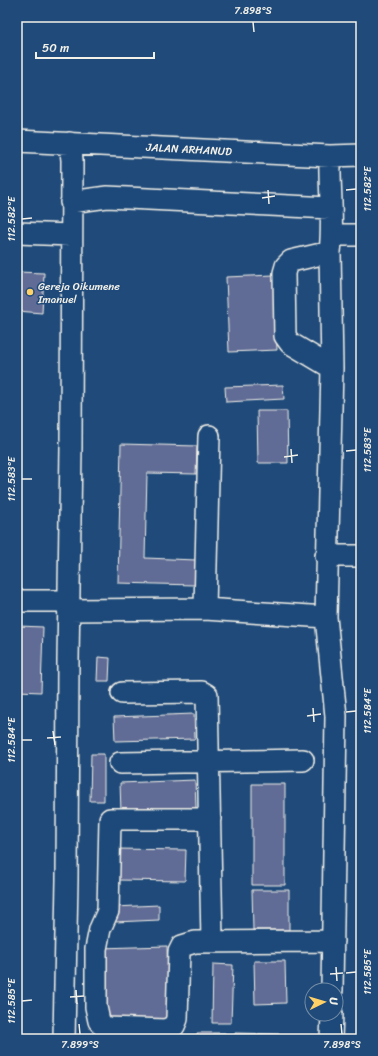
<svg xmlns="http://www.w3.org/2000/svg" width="378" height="1056" font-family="Sriracha,sans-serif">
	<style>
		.building { fill: #616c96; stroke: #f4f1e8 }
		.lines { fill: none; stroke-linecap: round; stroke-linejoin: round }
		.minor-casing { stroke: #f4f1e8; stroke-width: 24 }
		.minor { stroke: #1f4a7a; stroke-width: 21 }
		.ticks { fill: none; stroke: #f4f1e8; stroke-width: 1.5 }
		.poi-dot { fill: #ffd166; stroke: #1f4a7a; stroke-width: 1.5 }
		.labels { text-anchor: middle; stroke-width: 3; stroke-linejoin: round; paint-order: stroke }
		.street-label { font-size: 11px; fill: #f4f1e8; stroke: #1f4a7a }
		.poi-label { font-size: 11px; fill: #f4f1e8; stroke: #1f4a7a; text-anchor: start }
		.neatline { fill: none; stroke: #f4f1e8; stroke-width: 1.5 }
		.ticks-label { font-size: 10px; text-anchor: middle; fill: #f4f1e8 }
	</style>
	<rect width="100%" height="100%" fill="#1f4a7a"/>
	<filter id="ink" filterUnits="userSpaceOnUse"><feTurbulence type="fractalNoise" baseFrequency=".025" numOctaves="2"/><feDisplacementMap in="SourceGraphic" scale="8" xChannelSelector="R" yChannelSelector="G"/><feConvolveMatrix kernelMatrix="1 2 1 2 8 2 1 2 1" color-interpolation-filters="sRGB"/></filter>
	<g filter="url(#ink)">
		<path class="building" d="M17,272L44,273L42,313L17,311Z
			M274,275L277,350L229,352L226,277Z
			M283,385L284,399L226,402L225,387Z
			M257,411H287L288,463H258Z
			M121,444L197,446L196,474L147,473L145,558L196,560L195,585L118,583Z
			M19,626L43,627L41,692L18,691L17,646H19Z
			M98,657L110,658L109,681H97Z
			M194,714L195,739L115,741L114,717Z
			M91,754H104V801H90Z
			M195,780L196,809L121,812L120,783Z
			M252,784H285V885H252Z
			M117,849L186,850L185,881L117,880Z
			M252,890H289V930H253Z
			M159,905V920L115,922L114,907Z
			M167,946L169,1020L102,1022L100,948Z
			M254,961H285L286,1003L255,1004Z
			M213,964L233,965L231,1023H212Z
			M197,1033H225V1039H197Z
			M235,1033L280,1034V1039H235Z"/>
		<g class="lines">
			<defs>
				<path id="minor" d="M17,141L330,156L361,155
					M330,156C329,188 334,220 330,252L332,368L326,617L336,716L332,990
					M71,202L107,197L330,208
					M17,233L71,235
					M332,235H361
					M330,252L291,261L286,266L284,273L285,336L290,343L332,368
					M326,556H361
					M17,601H68
					M205,609L209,436
					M68,610L205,609L326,617
					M122,693L202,692L207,695L212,941
					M120,763L303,760
					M210,819H110L108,911L100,929L96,949V1007L99,1021L103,1026L107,1028L166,1030L174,1026L177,1019L179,952L182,946L195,942L333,941
					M64,1039L67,880L68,661L71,447L72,160L70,143
					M331,1039L332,1014"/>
			</defs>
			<use href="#minor" class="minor-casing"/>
			<use href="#minor" class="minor"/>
		</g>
	</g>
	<path class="ticks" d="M253,22L254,32M268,190L269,204M346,190L356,189M262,198L275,196M22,219L32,218M291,449L292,463M346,451L356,450M284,457L298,455M22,479H32M313,708L314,722M346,712L356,711M307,716L321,714M53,731L55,745M47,738L61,737M22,740H32M336,967L337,981M346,973L356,972M330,974L343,973M76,990L77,1004M70,997L84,996M22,1001L32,1000M79,1024L80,1034M341,1024L342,1034"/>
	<circle class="poi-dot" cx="30" cy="292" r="4"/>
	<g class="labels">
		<g class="street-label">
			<text transform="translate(189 149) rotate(3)" y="4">JALAN ARHANUD</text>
		</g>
		<g class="poi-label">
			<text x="38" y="290">Gereja Oikumene<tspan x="38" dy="13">Imanuel</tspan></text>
		</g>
	</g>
	<rect width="378" height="1056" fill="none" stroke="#1f4a7a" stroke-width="44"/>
	<g transform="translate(324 1002) rotate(85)"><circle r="19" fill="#1f4a7a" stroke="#748da6"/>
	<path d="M0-3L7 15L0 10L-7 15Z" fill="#ffd166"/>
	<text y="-6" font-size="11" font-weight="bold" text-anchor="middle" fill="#f4f1e8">U</text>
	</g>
	<path d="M36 52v6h118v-6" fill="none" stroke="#f4f1e8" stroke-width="2"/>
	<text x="42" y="52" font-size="12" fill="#f4f1e8" stroke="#1f4a7a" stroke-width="3" paint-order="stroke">50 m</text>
	<rect x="22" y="22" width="334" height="1012" class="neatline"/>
	<g class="ticks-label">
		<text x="253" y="14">7.898°S</text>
		<text transform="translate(367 189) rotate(-90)" y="4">112.582°E</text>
		<text transform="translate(11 219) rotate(-90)" y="4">112.582°E</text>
		<text transform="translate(367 450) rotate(-90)" y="4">112.583°E</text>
		<text transform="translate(11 479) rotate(-90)" y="4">112.583°E</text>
		<text transform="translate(367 711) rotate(-90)" y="4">112.584°E</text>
		<text transform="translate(11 740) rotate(-90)" y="4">112.584°E</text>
		<text transform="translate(367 972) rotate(-90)" y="4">112.585°E</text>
		<text transform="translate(11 1001) rotate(-90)" y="4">112.585°E</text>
		<text x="80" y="1048">7.899°S</text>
		<text x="342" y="1048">7.898°S</text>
	</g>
</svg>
